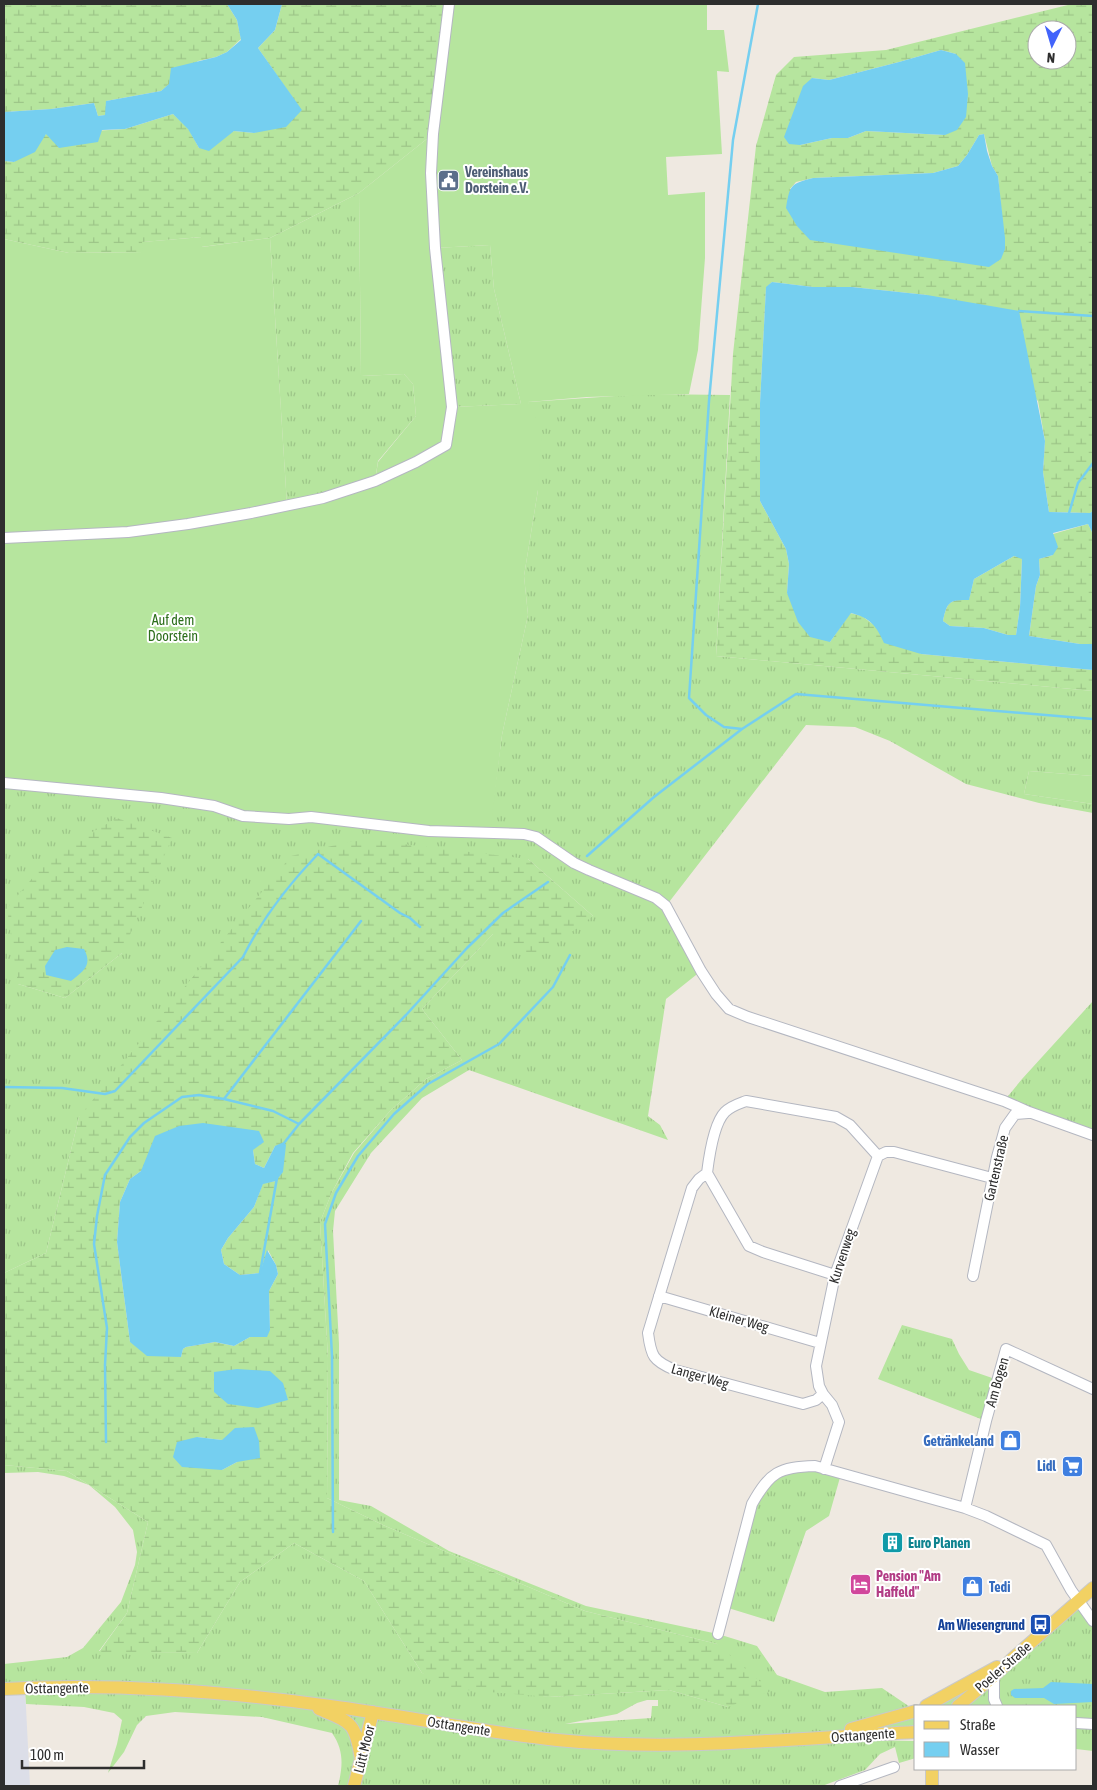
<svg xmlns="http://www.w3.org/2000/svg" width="1097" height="1790" font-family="'Asap Condensed',sans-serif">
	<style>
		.airport { fill: #dcdee8 }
		.grass { fill: url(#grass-tufts); fill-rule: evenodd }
		.wetland { fill: url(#wetland-marsh); fill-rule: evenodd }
		.garden { fill: #b6e59e; fill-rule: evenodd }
		.water { fill: #75cff0; fill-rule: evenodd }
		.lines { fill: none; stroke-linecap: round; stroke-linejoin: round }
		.stream { stroke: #75cff0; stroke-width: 2.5 }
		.minor-casing { stroke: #b4b7c1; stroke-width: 12 }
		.major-casing { stroke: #c9c9c9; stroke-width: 14 }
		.minor { stroke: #fff; stroke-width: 10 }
		.major { stroke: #f2d163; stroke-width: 12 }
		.labels { text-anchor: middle; stroke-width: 4; stroke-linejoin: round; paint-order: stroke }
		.service-label { font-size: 14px; font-weight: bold; fill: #4e5e75; stroke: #fff; text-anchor: start }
		.park-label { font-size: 14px; fill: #2c6e1b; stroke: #fff }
		.street-label { font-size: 14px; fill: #2e2e2e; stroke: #fff }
		.shop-label { font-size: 14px; font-weight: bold; fill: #366cbe; stroke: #fff; text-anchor: end }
		.culture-label { font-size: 14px; font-weight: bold; fill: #0d838f; stroke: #fff; text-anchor: start }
		.hotel-label { font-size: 14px; font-weight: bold; fill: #b23c85; stroke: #fff; text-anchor: start }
		.transit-label { font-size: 14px; font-weight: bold; fill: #164399; stroke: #fff; text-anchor: end }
	</style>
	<defs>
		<pattern id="grass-tufts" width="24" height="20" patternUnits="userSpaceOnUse" patternTransform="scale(1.25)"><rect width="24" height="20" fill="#b6e59e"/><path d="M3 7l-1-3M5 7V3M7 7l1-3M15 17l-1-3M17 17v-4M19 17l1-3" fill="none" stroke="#9dc588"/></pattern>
		<pattern id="wetland-marsh" width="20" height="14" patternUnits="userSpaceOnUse" patternTransform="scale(1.25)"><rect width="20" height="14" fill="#b6e59e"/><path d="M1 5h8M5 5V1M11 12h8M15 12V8" fill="none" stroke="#9dc588"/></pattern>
	</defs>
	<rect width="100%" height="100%" fill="#efe9e1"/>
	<path class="airport" d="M25,1688L30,1786H4V1689Z"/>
	<path class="grass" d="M359,193L361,376L404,374L413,384L416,416L378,461L375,481L287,505L270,238Z
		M490,245L494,289L521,404L452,407L435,248Z
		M644,394L730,395L716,656L1093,691V776L1029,771L1024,794L1093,804V813L1039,803L966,784L890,741L855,727L806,725L666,906L701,971L666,999L648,1116L660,1125L668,1140L469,1070L422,1098L371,1153L335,1211L333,1231L339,1344V1500L371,1506L449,1551L586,1606L718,1634L757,1646L777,1675L825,1692L882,1688L916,1711V1732L855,1740L914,1741H916V1758L899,1763L895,1747L880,1754L865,1770L822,1786H338C343,1766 344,1750 332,1733L262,1717L175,1712L146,1716L137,1725L124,1752L108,1773L117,1744L122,1720L114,1713L84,1707L26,1704L25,1688L4,1689V1664L67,1657L83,1648L121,1602L135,1565L137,1552L133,1530L115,1507L89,1485L64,1476L38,1472L4,1473V1465L67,1471L148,1522L127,1613L99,1651L197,1653L240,1582L294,1543L364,1581L422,1673L548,1697L669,1690L728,1707L717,1644L585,1611L383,1525L327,1498L328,1358L320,1222L332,1192L354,1153L390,1111L426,1079L462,1060L422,1009L493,934L593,916L528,859L79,1117L46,1253L4,1273V783L489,833L502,735L528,615L524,576L538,490L528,402ZM117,818L122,953L65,998L18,984ZM647,1700H658V1706H652L651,1718L565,1724L617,1714L637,1703Z
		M1093,1001V1133L1004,1101L1022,1079Z
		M902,1325L952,1339L959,1354L969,1370L998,1380L986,1421L878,1379Z
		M796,1467L841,1474L829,1516L806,1531L774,1622L725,1607L763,1485Z
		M1078,1602L1093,1621V1751L1076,1749V1706H926L1011,1660Z"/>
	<path class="wetland" d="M4,4H227L237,20L241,39L227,52L216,57L198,61L161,91L106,101V115L98,116L94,103L51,109L4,112Z
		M282,4H449L433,134L359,193L270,238L201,247V237L143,242V252L69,253L4,239V161L14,162L46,134L125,129L173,114L188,128L199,148L234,131L254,133L301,110L258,48L275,30Z
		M1072,4H1093V511L1090,513L1049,512L1043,472L1045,441L1038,401L927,295L852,287H813L772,282L766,288L760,403V501L786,549L789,564L787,593L830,642L850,613L862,616L878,628L921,654L1093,670V691L716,656L733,354L756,146L776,75L794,57L886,50ZM1037,30H1067V60H1037ZM941,50L956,54L945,135L866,131L848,138H832L800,145L812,78L829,80L899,62ZM984,134L992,166L998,176L1005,249L790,189L796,182L813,178L933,173L958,166L967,155L979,135Z
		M1088,524L1093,534V644H1080L1029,636L1036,586L1040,575L1039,559L1053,555V534Z
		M1014,556L1022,558L1020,607L1016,635H1008L984,628L950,626L943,621C947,601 950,600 969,599L974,579Z
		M117,818L172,838L122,953L65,998L18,984L7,908L52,855Z
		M360,839L528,859L593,916L531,962L493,934L422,1009L462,1060L426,1079L390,1111L353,1153L332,1192L320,1222L328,1358L327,1498L383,1525L585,1611L717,1644L771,1691L728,1707L669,1690L548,1697L454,1689L422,1673L364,1581L294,1543L240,1582L197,1653L99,1652L127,1613L148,1522L67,1471L4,1465V1273L46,1253L79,1117L291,856ZM275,1146L276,1181L263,1183L254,1207L228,1238L221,1250L224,1264L240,1275L260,1273L268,1250L276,1265L278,1274L269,1291L270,1330L250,1337L234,1346L215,1342L186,1347L183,1349L181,1357L130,1342L117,1242L120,1202L130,1179L141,1171L253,1150L255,1164L264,1168ZM197,1437L222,1440L237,1462L222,1470Z"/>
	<path class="garden" d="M449,4H707V30H724L729,72L717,71L722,154L666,157L668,195L705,192V258L698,350L689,394L587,397L528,402L542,430L538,490L524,576L528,615L502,735L490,834L232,811L4,783V239L69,253L143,252L142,242L202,237V247L270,238L287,505L375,481L378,462L416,416L413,384L404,374L361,376L359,193L433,134ZM490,245L494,289L521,404L452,407L436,248Z
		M1029,771L1093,776V804L1024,794Z"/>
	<path class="water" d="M227,4H282L275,30L258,48L302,110L286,127L254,133L234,131L209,151L199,148L188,129L173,114L125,129L102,130L98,142L59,148L46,134L35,152L14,162L4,161V112L51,109L94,103L98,116L105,115L106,101L161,91L169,84L171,68L216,57L227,52L241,40L237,20Z
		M941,50L956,54L965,63L968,94L966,117L957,130L945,135L866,131L848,138H832L800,145L789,144L784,137L803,86L812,78L829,80L899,62Z
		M984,134L987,151L992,166L998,176L1005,238V249L1001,259L989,267L810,240L797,226L786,208C790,185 790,184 813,178L933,173L958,166L967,155L979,135Z
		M772,282L813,287H852L927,295L1019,311L1045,441L1043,472L1049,512L1090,513L1093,511V534L1088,524L1053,533L1058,547L1053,555L1039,559L1040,575L1036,586L1029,636L1080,644H1093V670L921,654L884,643C876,625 870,618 851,613L830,642L810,637L798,622L787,593L789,564L786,549L760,501V403L766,287ZM1014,556L1022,559L1020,607L1016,635H1008L984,628L950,626L943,621C947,601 950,600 969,600L974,579Z
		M67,947L84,949C93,966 83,971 71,981L46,975L45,966L55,950Z
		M203,1123L259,1131L264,1142L253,1150L255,1164L264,1168L275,1146L284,1142L286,1145L283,1172L276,1181L263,1184L254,1207L228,1238L221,1250L224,1264L240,1275L260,1273L267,1250L276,1265L278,1274L269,1291L270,1330L267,1337H250L234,1346L215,1342L186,1347L183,1349L181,1357L147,1356L130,1342L117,1242L120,1202L130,1179L141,1171L155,1136L179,1126Z
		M237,1369L270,1371L283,1383L288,1400L258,1408L228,1404L214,1392V1372Z
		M254,1427L259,1441L260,1458L237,1462L222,1470L182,1467L173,1457L177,1442L197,1437L222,1440L235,1428Z
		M1051,1682L1093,1684V1702L1054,1704L1044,1698H1015L1011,1695V1691L1014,1689L1043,1688Z"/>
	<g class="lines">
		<path class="stream" d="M1019,311L1093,316
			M1069,513L1078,483L1093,463
			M742,729L724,727L706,715L689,698L709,401L733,140L758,4
			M587,856L654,797L742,729L796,694L1093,719
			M4,1087L62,1088L105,1094L115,1091L243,957C262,919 289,884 318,854L400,913L410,918L420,927
			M224,1099L361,921
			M284,1143L299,1124L406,1015L467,948L503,913L548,882
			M260,1273L277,1178
			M106,1442L105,1365L107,1328L94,1244L97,1216L105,1175L130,1137L144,1123L182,1097L199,1095L224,1099L273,1111L299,1124
			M333,1532L332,1356L325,1224L336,1193L358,1156L394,1114L428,1084L499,1044L553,987L570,955"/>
		<defs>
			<path id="minor" d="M4,538L128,532L188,524L251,513L323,498L375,481L416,462L446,445L452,407L435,248L431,173L433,134L449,4
				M4,783L161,798L214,806L243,816L289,819L311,817L429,831L524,834L536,837L574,863L589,870L656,898L666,906L701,971L716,994L729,1009L748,1017L1004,1101L1029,1112L1093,1135
				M707,1173L749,1246L763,1252L835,1275
				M973,1276L997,1157L1005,1128L1015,1114L1028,1113
				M659,1296L820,1343
				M823,1394L816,1400L803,1404L675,1370C653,1361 651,1356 648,1333L692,1188L699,1179L707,1173C709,1157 714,1123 725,1112C731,1106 738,1104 746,1101L836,1117L850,1125L878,1156
				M824,1469L839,1422L832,1405L823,1394L819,1386L816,1366L835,1275L878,1156L886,1152H894L992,1178
				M965,1508L986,1421L1006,1349L1093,1389
				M718,1634L752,1504C770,1472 779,1467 815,1466L965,1508L986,1516L1046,1545L1071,1590L1093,1621
				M994,1676V1699L997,1706
				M1076,1723L1093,1724
				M840,1786L894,1767"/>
			<path id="major" d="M4,1689C113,1683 221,1691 330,1706C406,1716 481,1732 557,1740C677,1752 796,1738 916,1732
				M926,1706L997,1667
				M958,1706L994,1676L1011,1660L1093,1588
				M319,1709C352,1723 355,1722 361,1759
				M851,1729L916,1711
				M932,1769V1786
				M354,1786L373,1712"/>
		</defs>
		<use href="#minor" class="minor-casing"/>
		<use href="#major" class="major-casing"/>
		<use href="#minor" class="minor"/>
		<use href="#major" class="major"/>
	</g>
	<defs>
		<symbol id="civic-square" viewBox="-11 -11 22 22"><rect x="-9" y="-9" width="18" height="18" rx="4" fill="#5c6f8a" stroke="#fff"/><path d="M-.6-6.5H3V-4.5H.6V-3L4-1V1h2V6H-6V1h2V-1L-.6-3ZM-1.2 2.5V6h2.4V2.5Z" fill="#fff"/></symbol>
		<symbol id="shop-square" viewBox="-11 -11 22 22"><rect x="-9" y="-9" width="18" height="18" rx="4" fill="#3f7fe0" stroke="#fff"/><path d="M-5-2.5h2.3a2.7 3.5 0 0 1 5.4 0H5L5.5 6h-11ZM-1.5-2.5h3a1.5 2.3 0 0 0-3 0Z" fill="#fff"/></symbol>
		<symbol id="supermarket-square" viewBox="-11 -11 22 22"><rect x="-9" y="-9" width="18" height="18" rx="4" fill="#3f7fe0" stroke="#fff"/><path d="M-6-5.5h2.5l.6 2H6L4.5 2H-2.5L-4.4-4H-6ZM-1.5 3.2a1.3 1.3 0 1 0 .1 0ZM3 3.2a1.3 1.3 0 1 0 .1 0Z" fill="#fff"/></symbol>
		<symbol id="building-square" viewBox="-11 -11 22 22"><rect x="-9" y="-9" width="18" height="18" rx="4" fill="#0f9aa8" stroke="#fff"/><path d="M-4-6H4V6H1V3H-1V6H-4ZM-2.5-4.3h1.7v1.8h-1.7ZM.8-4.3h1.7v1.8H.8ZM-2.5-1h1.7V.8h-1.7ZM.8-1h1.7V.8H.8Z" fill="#fff"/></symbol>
		<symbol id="hotel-square" viewBox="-11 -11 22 22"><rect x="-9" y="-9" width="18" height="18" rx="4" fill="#d1479c" stroke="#fff"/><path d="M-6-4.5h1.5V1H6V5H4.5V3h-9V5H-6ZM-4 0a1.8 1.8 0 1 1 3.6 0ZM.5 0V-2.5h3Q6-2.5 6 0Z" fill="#fff"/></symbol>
		<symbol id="bus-square" viewBox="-11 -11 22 22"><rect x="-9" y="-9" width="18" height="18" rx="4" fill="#1a4fb4" stroke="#fff"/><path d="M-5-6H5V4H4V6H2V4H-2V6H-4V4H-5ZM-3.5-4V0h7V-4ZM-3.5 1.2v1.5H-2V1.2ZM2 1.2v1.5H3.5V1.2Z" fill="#fff"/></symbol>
	</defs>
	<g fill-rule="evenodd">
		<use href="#civic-square" x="436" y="168" width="25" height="25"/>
		<use href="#shop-square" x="998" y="1428" width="25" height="25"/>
		<use href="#supermarket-square" x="1060" y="1454" width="25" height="25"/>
		<use href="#building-square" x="880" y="1530" width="25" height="25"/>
		<use href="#hotel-square" x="848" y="1572" width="25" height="25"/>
		<use href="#shop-square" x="960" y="1574" width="25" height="25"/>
		<use href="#bus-square" x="1028" y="1612" width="25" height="25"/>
	</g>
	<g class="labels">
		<g class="service-label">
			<text x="465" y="177">Vereinshaus<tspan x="465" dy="16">Dorstein e.V.</tspan></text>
		</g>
		<g class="park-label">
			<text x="173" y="625">Auf dem<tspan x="173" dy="16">Doorstein</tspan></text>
		</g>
		<g class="street-label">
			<text transform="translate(996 1168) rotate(-77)" y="5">Gartenstraße</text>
			<text transform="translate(842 1256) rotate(-72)" y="5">Kurvenweg</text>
			<text transform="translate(739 1319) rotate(16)" y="5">Kleiner Weg</text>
			<text transform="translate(700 1376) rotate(16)" y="5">Langer Weg</text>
			<text transform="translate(997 1382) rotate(-74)" y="5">Am Bogen</text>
			<text transform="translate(1003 1667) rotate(-41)" y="5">Poeler Straße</text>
			<text transform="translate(57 1688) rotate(-1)" y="5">Osttangente</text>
			<text transform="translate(459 1726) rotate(9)" y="5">Osttangente</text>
			<text transform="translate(863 1735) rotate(-4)" y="5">Osttangente</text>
			<text transform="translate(364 1749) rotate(-76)" y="5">Lütt Moor</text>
		</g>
		<g class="shop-label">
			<text x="994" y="1446">Getränkeland</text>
			<text x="1056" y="1471">Lidl</text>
			<text x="989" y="1592" text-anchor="start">Tedi</text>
		</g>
		<g class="culture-label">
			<text x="908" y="1548">Euro Planen</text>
		</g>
		<g class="hotel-label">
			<text x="876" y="1581">Pension "Am<tspan x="876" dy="16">Haffeld"</tspan></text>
		</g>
		<g class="transit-label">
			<text x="1025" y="1630">Am Wiesengrund</text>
		</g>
	</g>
	<rect width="1097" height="1790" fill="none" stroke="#2e2e2e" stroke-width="10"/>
	<rect x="914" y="1705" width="162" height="65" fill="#ffffff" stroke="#ababab"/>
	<rect x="924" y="1721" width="25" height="8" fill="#f2d163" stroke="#ababab"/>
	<text x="960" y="1730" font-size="15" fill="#2e2e2e">Straße</text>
	<rect x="924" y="1742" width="25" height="15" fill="#75cff0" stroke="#ababab"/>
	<text x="960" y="1755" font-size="15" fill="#2e2e2e">Wasser</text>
	<g transform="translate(1052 45) rotate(185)"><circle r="24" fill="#ffffff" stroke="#ababab"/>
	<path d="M0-4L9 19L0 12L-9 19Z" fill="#4264fb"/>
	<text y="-8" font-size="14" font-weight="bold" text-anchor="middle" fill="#2e2e2e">N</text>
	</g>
	<path d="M22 1760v8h122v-8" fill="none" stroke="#2e2e2e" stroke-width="2.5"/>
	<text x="30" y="1760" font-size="15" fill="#2e2e2e" stroke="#ffffff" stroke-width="4" paint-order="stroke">100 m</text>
</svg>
